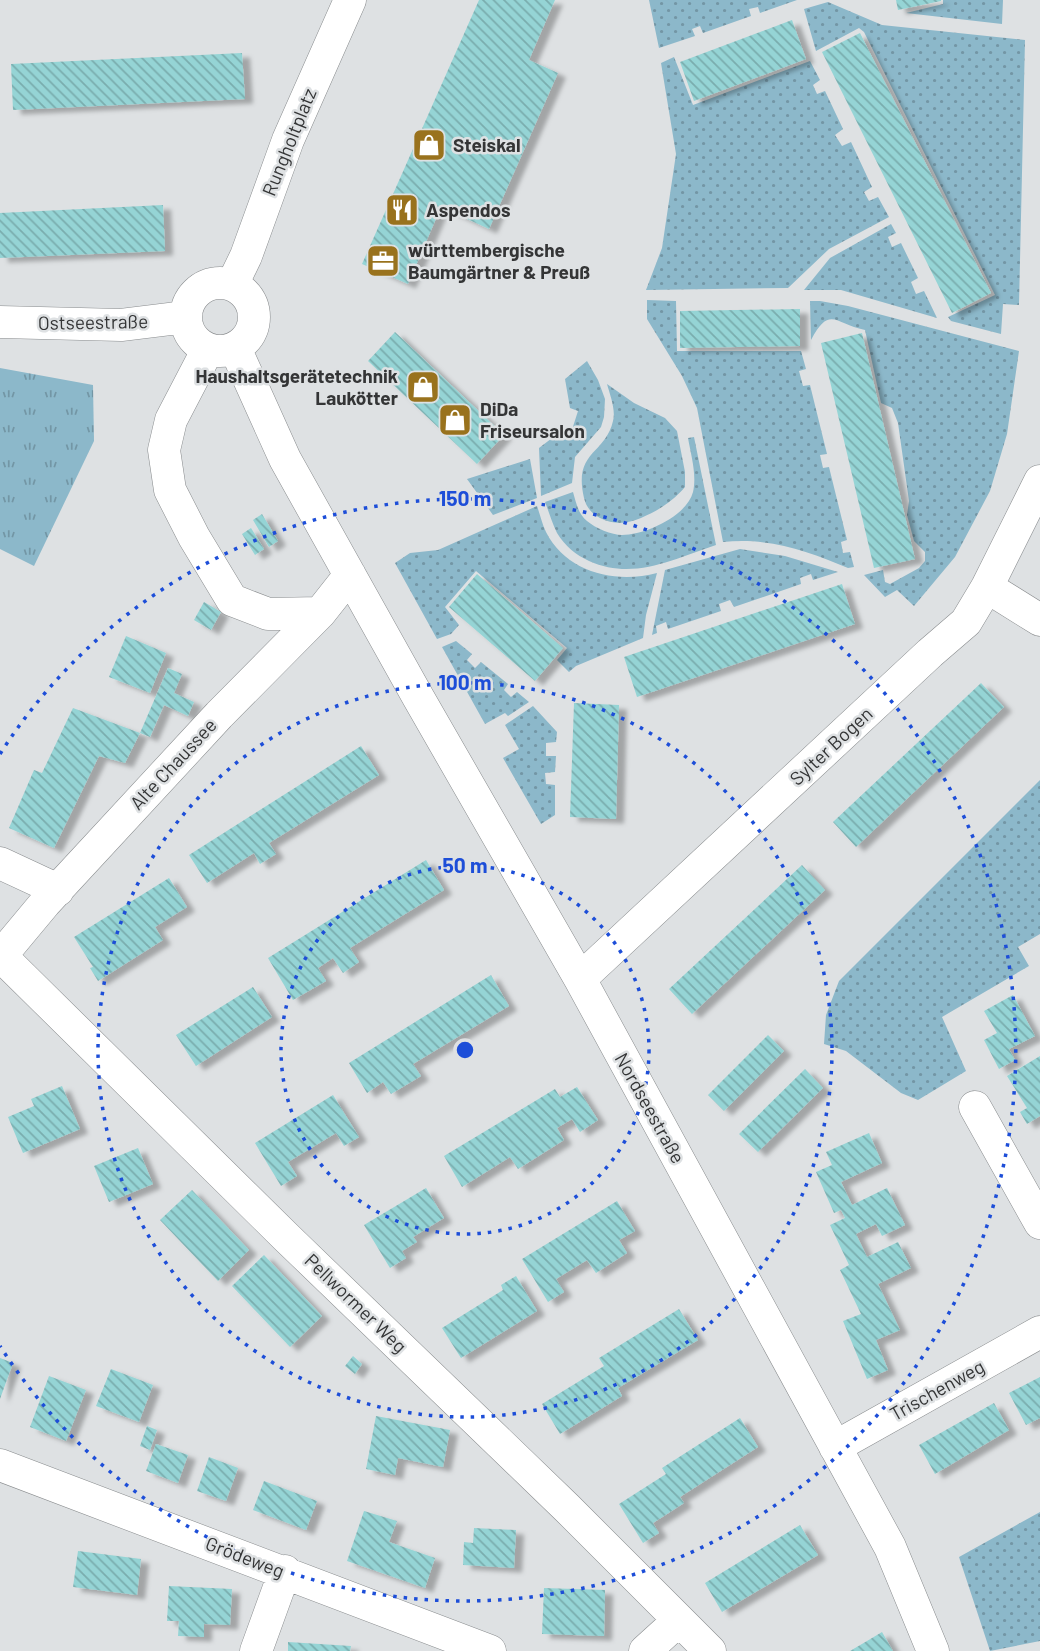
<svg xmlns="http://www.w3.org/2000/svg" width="1040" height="1651" font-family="Barlow,sans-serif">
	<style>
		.grass { fill: url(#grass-dots) }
		.park { fill: url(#park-tufts) }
		.building { fill: url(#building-back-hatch); filter: url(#shadow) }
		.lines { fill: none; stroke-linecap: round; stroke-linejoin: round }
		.minor-casing { stroke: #898c8e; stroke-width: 33 }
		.minor { stroke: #fff; stroke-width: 32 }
		.ring { fill: none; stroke: #1d4ed8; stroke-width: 3.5; stroke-dasharray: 3.5 7 }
		.labels { text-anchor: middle; stroke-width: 5; stroke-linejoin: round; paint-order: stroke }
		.street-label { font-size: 19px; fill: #343536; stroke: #dee1e3 }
		.poi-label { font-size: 19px; font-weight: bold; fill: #343536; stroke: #dee1e3; text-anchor: start }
		.centre { fill: #1d4ed8; stroke: #dee1e3; stroke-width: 3.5 }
		.ring-label { font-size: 21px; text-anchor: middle; font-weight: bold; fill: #1d4ed8; stroke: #dee1e3; stroke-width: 5; stroke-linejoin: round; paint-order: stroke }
	</style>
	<defs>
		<pattern id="grass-dots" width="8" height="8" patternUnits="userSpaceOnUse" patternTransform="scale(1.75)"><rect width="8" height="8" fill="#8cb8ca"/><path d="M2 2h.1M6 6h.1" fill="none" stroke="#7396a5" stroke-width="1.8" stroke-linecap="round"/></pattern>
		<pattern id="park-tufts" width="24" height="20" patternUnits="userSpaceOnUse" patternTransform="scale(1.75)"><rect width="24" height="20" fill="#8cb8ca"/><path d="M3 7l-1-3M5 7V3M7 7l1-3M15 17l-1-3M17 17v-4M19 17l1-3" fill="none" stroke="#7396a5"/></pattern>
		<pattern id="building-back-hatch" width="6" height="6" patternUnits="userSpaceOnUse" patternTransform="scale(1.75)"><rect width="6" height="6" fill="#95d4d5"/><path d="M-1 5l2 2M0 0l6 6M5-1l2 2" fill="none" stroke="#7aadae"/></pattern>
		<filter id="shadow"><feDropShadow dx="8" dy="4.5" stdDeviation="2" flood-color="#0004"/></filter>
	</defs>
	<rect width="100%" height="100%" fill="#dee1e3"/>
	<path class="grass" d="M649,0H797L760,13L758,7L749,9L751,16L703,33L700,26L692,29L695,36L659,48Z
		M943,0H1025H1003L1002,24L906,13L943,4Z
		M828,2L882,25L1025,40L1019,305L1003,304L1001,334L951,321L948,317L995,295L864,32L859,28L816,51L804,9Z
		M674,57L693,105L810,61L820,80L813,85L817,94L825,91L843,129L835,135L842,146L851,142L872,187L864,192L869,201L878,197L889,217L829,249L788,288L646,290L662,248L676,154L661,63Z
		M891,224L896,233L888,237L892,247L901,243L918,278L911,282L916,294L924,291L937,318L841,290H804L830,258Z
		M647,300L676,301L677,351H801L806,369L799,371L803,386L810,385L827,454L820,455L823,468L829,467L847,540L841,542L843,553L850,552L854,567L848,568C808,551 768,537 723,542L697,408L682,376L647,319Z
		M810,301H820L848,306L1019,351L1007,434L990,491L955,557L914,606L897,590L885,597L864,575L883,570L885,582L890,584L919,568L925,561V552L914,541L907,515L909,501L898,423L892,408L881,403L865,330C836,325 830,304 811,340Z
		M587,361L598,380L605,399L604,417L601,427L575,457L572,483L541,496L539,448L560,432L570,436L578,411L570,408L565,379Z
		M607,384L634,403L665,418L677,431L685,472V487C672,502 659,510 641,518C627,524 614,525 600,518C592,514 586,507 584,498C573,451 605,455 613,421C616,410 610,395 607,384Z
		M694,437L716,545C673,559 634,581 589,561C576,555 565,546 557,533C552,523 549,512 545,502L573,492C576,502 578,514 587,521C595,528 612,535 622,535C645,535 687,516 693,492C697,475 691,455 688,438Z
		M530,459L537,498L493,515L467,479Z
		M537,506C540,514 542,524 546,532C567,573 616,584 657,573L646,615L643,638L576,666L569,672L557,660L567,648L476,571L445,607L459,625L451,634L437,639L395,563L410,553L438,550Z
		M740,549L785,556L838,572L813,580L811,574L800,578L801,584L734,607L730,600L719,604L721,611L668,629L666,622L656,626L657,633L652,635L665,570Z
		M456,641L472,654L467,660L475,668L481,662L508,684L504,690L511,697L517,692L529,702L508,716L505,713L485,724L442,647Z
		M533,706L557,732L556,742L546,743V756H556L555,772L545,773L546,784L555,785V815L541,824L503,758L519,749L505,725Z
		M1040,780V934L1018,947L1029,966L942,1017L966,1071L918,1100L901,1093L846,1051L824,1044L826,1015L839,981Z
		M1040,1512V1641L990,1651L959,1557Z"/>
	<path class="park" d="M0,368L93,385L94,441L34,566L0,549Z"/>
	<path class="building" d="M479,0H555L529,60L558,73L489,229L441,207L408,284L362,264Z
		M896,0H941V1L898,10Z
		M792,20L806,59L694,101L680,62Z
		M860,33L991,293L952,313L822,52Z
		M242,53L245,99L13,110L11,64Z
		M163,205L165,251L0,258V213Z
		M800,309V346L680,348V311Z
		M395,332L504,435L477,464L368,361Z
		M862,333L915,559L874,568L821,343Z
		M262,514L278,541L269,547L253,520Z
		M251,528L264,549L255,555L242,534Z
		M477,574L563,648L535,681L449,607Z
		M842,584L855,624L637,697L624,657Z
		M204,602L221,612L211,630L194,620Z
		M126,636L166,653L150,693L109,677Z
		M168,668L182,674L174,693L194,702L188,716L164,705L150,737L140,733Z
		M981,683L1004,707L856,847L833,822Z
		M574,703L619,705L616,819L570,817Z
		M73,708L140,733L125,763L99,756L54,848L9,828L34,770L42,773Z
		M361,746L379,775L269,843L276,854L260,864L254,853L207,883L189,855Z
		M426,860L444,890L350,948L359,962L343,973L333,958L318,968L326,981L293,1000L268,958Z
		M802,865L825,890L692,1014L669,989Z
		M169,878L187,907L155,927L163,940L98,981L90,968L93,967L74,937Z
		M491,975L509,1006L413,1064L421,1076L391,1094L383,1082L367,1093L349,1063Z
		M253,987L272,1017L196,1066L176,1035Z
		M1013,995L1035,1036L1009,1049L1015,1060L999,1069L984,1040L997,1033L984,1011Z
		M768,1035L784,1051L724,1111L708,1095Z
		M1040,1056V1116L1027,1124L1020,1112L1027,1108L1007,1076Z
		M805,1069L823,1088L758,1152L739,1134Z
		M62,1086L80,1129L23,1153L8,1117L34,1106L31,1099Z
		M577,1087L598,1120L580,1132L572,1119L557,1128L564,1140L518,1169L510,1157L462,1187L444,1156L555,1089L560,1097Z
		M333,1095L359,1137L344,1146L336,1133L288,1162L297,1176L281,1186L255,1143Z
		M869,1133L882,1163L841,1182L852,1205L887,1188L905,1225L882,1236L876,1224L856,1234L867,1257L898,1242L911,1268L878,1284L900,1330L876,1340L888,1370L867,1379L843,1321L861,1314L840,1270L849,1265L830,1225L845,1218L841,1210L834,1213L816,1172L832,1165L826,1152Z
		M138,1148L153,1184L109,1202L94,1166Z
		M426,1188L444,1218L413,1237L417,1242L402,1251L406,1258L390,1268L364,1225Z
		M192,1190L249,1250L218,1281L160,1220Z
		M617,1201L635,1231L619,1240L627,1253L596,1273L587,1260L556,1279L564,1292L548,1302L522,1259Z
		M264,1255L322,1316L290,1347L232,1286Z
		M516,1276L537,1311L461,1358L442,1328L503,1290L501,1285Z
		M679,1309L698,1340L618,1388L622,1396L560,1434L542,1404L604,1366L599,1358Z
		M353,1356L362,1364L355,1374L345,1366Z
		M0,1358L13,1363L0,1399Z
		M111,1369L153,1385L139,1422L96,1406Z
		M49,1376L86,1390L66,1441L30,1427Z
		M1040,1377V1418L1026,1425L1009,1393Z
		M994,1403L1009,1430L935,1474L919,1445Z
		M376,1416L450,1430L443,1467L398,1458L395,1475L366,1469Z
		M740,1418L758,1447L680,1497L684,1503L653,1523L659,1533L643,1543L619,1504L666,1474L662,1468Z
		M147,1426L157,1430L150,1450L140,1446Z
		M156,1444L188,1455L178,1483L146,1471Z
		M209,1457L238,1468L226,1501L197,1491Z
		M264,1481L317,1501L306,1530L253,1510Z
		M364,1511L397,1521L389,1542L435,1558L425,1588L347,1561Z
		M800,1525L818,1555L722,1612L705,1583Z
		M474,1528L516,1530L514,1568L463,1565L464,1542L473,1543Z
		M78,1551L141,1559L137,1595L73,1587Z
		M169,1586L232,1589L230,1625L204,1624V1637L178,1636L179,1621H167Z
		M544,1588L605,1590L604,1636L542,1634Z
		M882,1632L893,1651H850L867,1641Z
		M288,1642L351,1646L350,1651H288Z"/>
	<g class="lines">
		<defs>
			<path id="minor" d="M186 317a34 34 0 1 1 68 0a34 34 0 1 1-68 0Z
				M232,285L246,256L288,140L350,0
				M0,322L121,325L186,317
				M235,348L285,459L418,697L580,979L890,1547L933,1651
				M208,349L171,420L164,450L170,490L194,537L232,600L268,614L320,613
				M987,587L1040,620
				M0,863L58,890
				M1,956L286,1237L567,1508L710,1651
				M0,957L45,903L219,715L320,613L350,575
				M580,979L930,653L966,622L987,587L1040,481
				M975,1107L1040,1223
				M835,1447L1040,1332
				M0,1465L490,1651
				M256,1651L285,1571
				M645,1651L678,1621"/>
		</defs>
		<use href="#minor" class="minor-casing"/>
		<use href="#minor" class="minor"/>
	</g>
	<g class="ring">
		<circle cx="465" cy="1050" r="184"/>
		<circle cx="465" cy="1050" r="367"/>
		<path d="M0 754A551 551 0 1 1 0 1346"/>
	</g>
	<defs>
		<symbol id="shop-square" viewBox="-11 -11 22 22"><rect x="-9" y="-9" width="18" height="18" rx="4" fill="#99721d" stroke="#dee1e3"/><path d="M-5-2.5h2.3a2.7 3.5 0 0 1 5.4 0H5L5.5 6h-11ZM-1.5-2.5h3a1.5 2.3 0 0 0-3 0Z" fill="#fff"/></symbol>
		<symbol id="restaurant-square" viewBox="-11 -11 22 22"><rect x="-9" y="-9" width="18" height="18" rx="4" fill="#99721d" stroke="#dee1e3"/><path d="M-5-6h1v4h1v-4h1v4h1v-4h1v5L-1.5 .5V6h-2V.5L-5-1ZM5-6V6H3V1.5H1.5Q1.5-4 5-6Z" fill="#fff"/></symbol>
		<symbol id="office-square" viewBox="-11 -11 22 22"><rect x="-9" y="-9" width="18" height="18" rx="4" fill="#99721d" stroke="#dee1e3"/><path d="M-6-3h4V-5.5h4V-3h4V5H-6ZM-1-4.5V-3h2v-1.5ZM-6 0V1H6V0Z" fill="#fff"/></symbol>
	</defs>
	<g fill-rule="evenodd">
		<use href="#shop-square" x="410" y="126" width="38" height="38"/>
		<use href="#restaurant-square" x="383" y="191" width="38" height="38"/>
		<use href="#office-square" x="364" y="242" width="38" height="38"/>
		<use href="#shop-square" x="404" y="368" width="38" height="38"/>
		<use href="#shop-square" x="436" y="401" width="38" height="38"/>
	</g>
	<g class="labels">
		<g class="street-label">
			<text transform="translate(289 142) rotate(-68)" y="7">Rungholtplatz</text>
			<text transform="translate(93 322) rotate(-1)" y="7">Ostseestraße</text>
			<text transform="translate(831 746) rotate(-43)" y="7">Sylter Bogen</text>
			<text transform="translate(173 764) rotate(-47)" y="7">Alte Chaussee</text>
			<text transform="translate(650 1108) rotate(61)" y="7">Nordseestraße</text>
			<text transform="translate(356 1303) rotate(44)" y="7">Pellwormer Weg</text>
			<text transform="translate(937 1390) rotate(-29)" y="7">Trischenweg</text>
			<text transform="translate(245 1557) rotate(21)" y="7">Grödeweg</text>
		</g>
		<g class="poi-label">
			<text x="453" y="152">Steiskal</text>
			<text x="426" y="217">Aspendos</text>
			<text x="408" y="257">württembergische<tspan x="408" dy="22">Baumgärtner &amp; Preuß</tspan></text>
			<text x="398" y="383" text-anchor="end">Haushaltsgerätetechnik<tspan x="398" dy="22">Laukötter</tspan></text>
			<text x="480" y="416">DiDa<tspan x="480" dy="22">Friseursalon</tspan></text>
		</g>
	</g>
	<circle cx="465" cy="1050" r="10" class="centre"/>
	<g class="ring-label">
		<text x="465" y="506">150 m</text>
		<text x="465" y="690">100 m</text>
		<text x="465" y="873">50 m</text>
	</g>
</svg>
